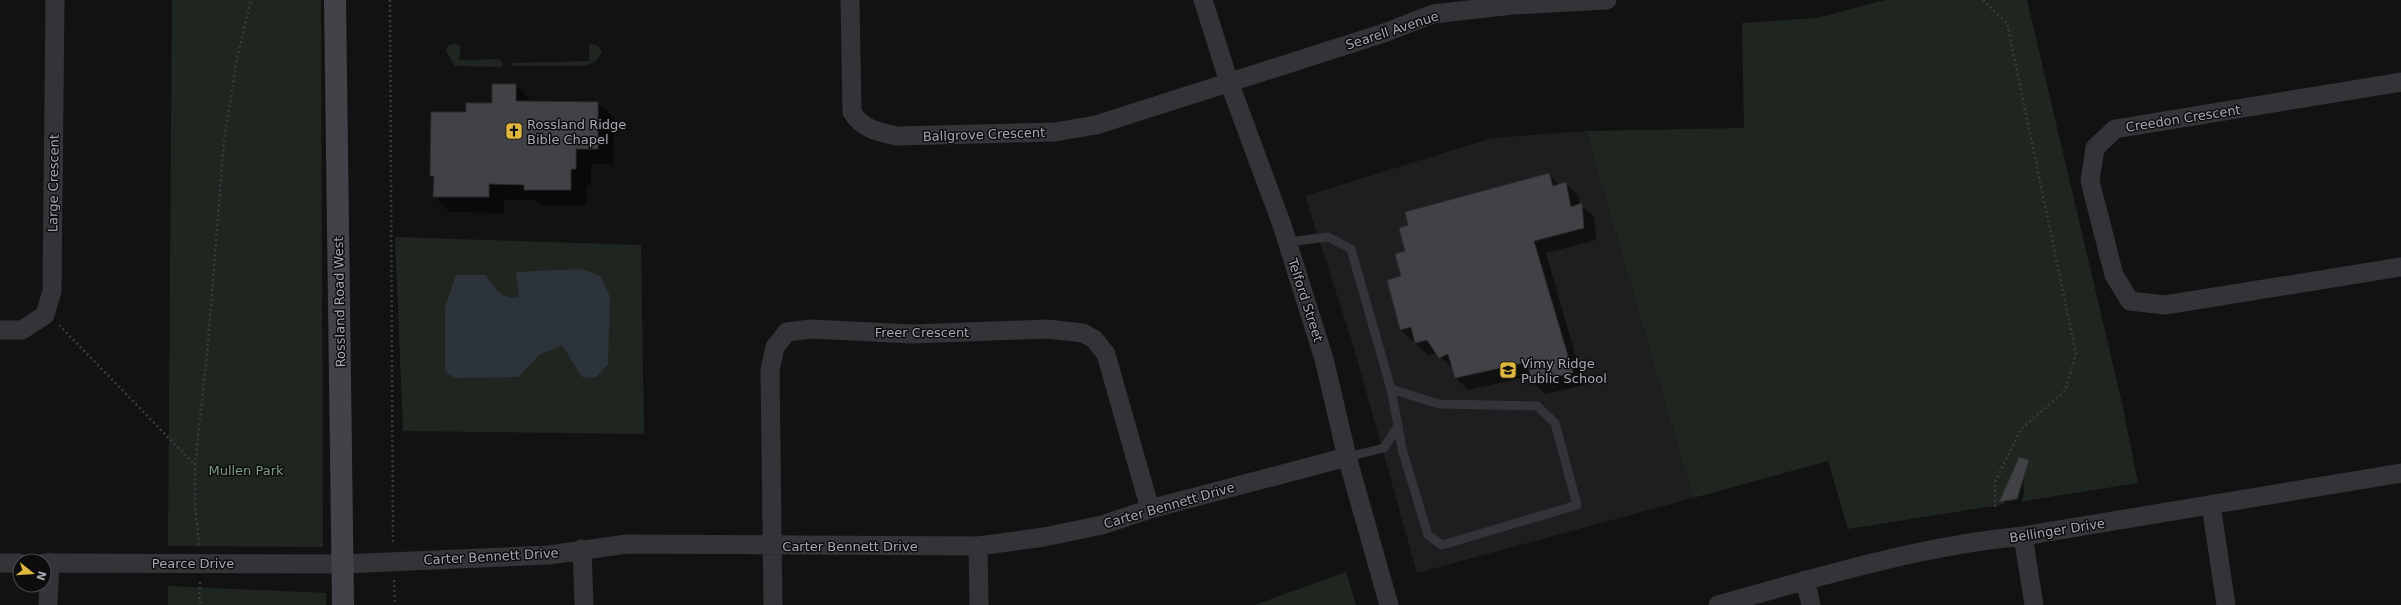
<svg xmlns="http://www.w3.org/2000/svg" width="2401" height="605" font-family="'DejaVu Sans',sans-serif">
	<style>
		.built { fill: #1e1e20 }
		.green { fill: #1f2620 }
		.water { fill: #2d333b }
		.shadow { fill: #0007 }
		.building { fill: #414246; stroke: #2c2c2f }
		.lines { fill: none; stroke-linecap: round; stroke-linejoin: round }
		.path { stroke: #393b3f; stroke-width: 2.5; stroke-dasharray: 2 3; stroke-linecap: butt }
		.service { stroke: #333438; stroke-width: 9 }
		.minor { stroke: #333438; stroke-width: 19 }
		.secondary { stroke: #424348; stroke-width: 22 }
		.labels { text-anchor: middle; stroke-width: 3; stroke-linejoin: round; paint-order: stroke }
		.street-label { font-size: 13px; fill: #a5a8b2; stroke: #0d0d0e }
		.poi-label { font-size: 13px; fill: #a5a8b2; stroke: #0d0d0e; text-anchor: start }
		.park-label { font-size: 13px; fill: #7d9c82; stroke: #0d0d0e }
	</style>
	<rect width="100%" height="100%" fill="#121213"/>
	<path class="built" d="M1586,131L1693,498L1417,573L1354,348L1305,196L1492,138Z"/>
	<path class="green" d="M172,0H321L323,547L168,546Z
		M1885,0H2027L2122,403L2138,483L1848,529L1828,461L1693,498L1586,131L1744,128L1742,23L1817,18Z
		M589,43L598,46L602,52L597,60L586,66H512V63L589,61Z
		M452,44L461,45L459,59L461,60L499,59L503,64L501,67L455,66L446,51L448,46Z
		M395,237L641,245L644,434L403,431Z
		M1346,572L1356,605H1255Z
		M168,586L326,593V605H168Z"/>
	<path class="water" d="M581,269L601,276L610,297L608,364L595,378L582,377L562,345L539,355L518,377L455,378L445,372V308L456,275H486C495,289 501,300 519,297L516,272Z"/>
	<path class="shadow" d="M516,85L532,102L598,103L614,118L613,164H591V185H587L586,205H541L536,200H504V213L450,212L434,196L435,179L431,176L432,113H467L493,104Z
		M1548,174L1559,185L1565,183L1578,195L1580,205L1594,216L1596,240L1546,253L1584,385L1545,394L1532,381L1531,376L1468,390L1455,377L1453,369L1436,353L1428,355L1401,330L1402,276L1407,252Z
		M2023,462L2024,494L2021,503L2005,504L2001,501Z"/>
	<path class="building" d="M492,84H516V101L598,102V149H576V169H571V190H524V185L489,184V197H433L434,176H430L431,112H466V103H492Z
		M1549,173L1553,186L1566,182L1571,207L1582,203L1584,228L1534,241L1573,373L1531,382L1528,362L1455,378L1448,354L1439,358L1427,340L1415,343L1411,327L1400,330L1387,280L1401,276L1395,254L1405,251L1399,228L1408,225L1405,212Z
		M2019,457L2029,460L2017,499L1999,502Z"/>
	<g class="lines">
		<path class="path" d="M390,0L393,543
			M1983,0L2007,23L2076,354L2065,391L2021,429L1995,482V510
			M59,325L195,465
			M199,545L195,503V465L207,355L224,141L237,58L251,0
			M394,580L395,605
			M200,582L199,601L202,605"/>
		<path class="service" d="M1287,242L1328,237L1351,249L1391,389L1398,426L1384,448L1347,457
			M1391,389L1439,404L1537,406L1555,423L1577,505L1442,545L1428,535L1402,449L1398,426"/>
		<path class="minor" d="M850,0L852,112C862,129 878,132 897,136L1055,132L1096,125L1384,33L1433,14L1512,5L1607,0
			M1203,0L1229,82L1282,225L1324,359L1347,457L1389,605
			M2401,82L2115,129L2095,148L2090,181L2114,275L2130,301L2165,305L2401,267
			M0,330H22L45,315L52,291L55,0
			M2211,505L2226,605
			M2023,536L2034,605
			M978,546L979,605
			M582,549L584,605
			M0,563H20
			M44,563L342,564L549,555L627,544L978,546L1044,537L1102,525L1150,509L1347,457
			M1805,580L1811,605
			M48,605L50,563
			M773,605L770,370L775,347L787,332L811,329L913,334L1047,329L1083,333L1094,339L1106,354L1150,509
			M1718,605C1818,577 1919,546 2023,536L2401,473"/>
		<path class="secondary" d="M335,0L343,605"/>
	</g>
	<defs>
		<symbol id="church-square" viewBox="-11 -11 22 22"><rect x="-9" y="-9" width="18" height="18" rx="4" fill="#dfb63e" stroke="#0d0d0e"/><path d="M-1.2-6h2.4v3.5h3.3v2.4h-3.3V6h-2.4V-.1h-3.3v-2.4h3.3Z" fill="#111"/></symbol>
		<symbol id="school-square" viewBox="-11 -11 22 22"><rect x="-9" y="-9" width="18" height="18" rx="4" fill="#dfb63e" stroke="#0d0d0e"/><path d="M0-5L7-2L0 1L-7-2ZM-4 1L0 2.5L4 1V4Q0 6-4 4Z" fill="#111"/></symbol>
	</defs>
	<g fill-rule="evenodd">
		<use href="#church-square" x="504" y="121" width="20" height="20"/>
		<use href="#school-square" x="1498" y="360" width="20" height="20"/>
	</g>
	<g class="labels">
		<g class="street-label">
			<text transform="translate(1392 30) rotate(-18)" y="5">Searell Avenue</text>
			<text transform="translate(2183 118) rotate(-9)" y="5">Creedon Crescent</text>
			<text transform="translate(984 134) rotate(-2)" y="5">Ballgrove Crescent</text>
			<text transform="translate(53 183) rotate(-89)" y="5">Large Crescent</text>
			<text transform="translate(1306 300) rotate(72)" y="5">Telford Street</text>
			<text transform="translate(339 302) rotate(-91)" y="5">Rossland Road West</text>
			<text x="922" y="337">Freer Crescent</text>
			<text transform="translate(1169 505) rotate(-16)" y="5">Carter Bennett Drive</text>
			<text transform="translate(2057 530) rotate(-9)" y="5">Bellinger Drive</text>
			<text x="850" y="551">Carter Bennett Drive</text>
			<text transform="translate(491 556) rotate(-3)" y="5">Carter Bennett Drive</text>
			<text x="193" y="568">Pearce Drive</text>
		</g>
		<g class="poi-label">
			<text x="527" y="129">Rossland Ridge<tspan x="527" dy="15">Bible Chapel</tspan></text>
			<text x="1521" y="368">Vimy Ridge<tspan x="1521" dy="15">Public School</tspan></text>
		</g>
		<g class="park-label">
			<text x="246" y="475">Mullen Park</text>
		</g>
	</g>
	<g transform="translate(32 573) rotate(107)"><circle r="19" fill="#0d0d0e" stroke="#4a4b50"/>
	<path d="M0-3L7 15L0 10L-7 15Z" fill="#dfb63e"/>
	<text y="-6" font-size="11" font-weight="bold" text-anchor="middle" fill="#a5a8b2">N</text>
	</g>
</svg>
